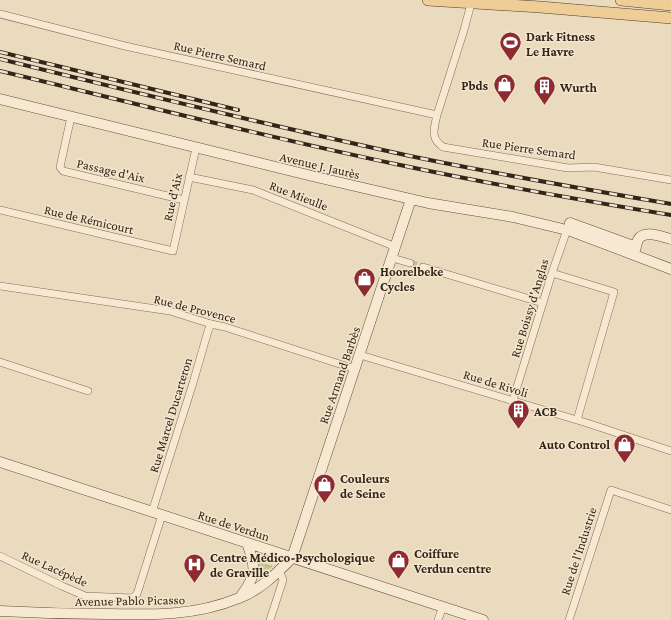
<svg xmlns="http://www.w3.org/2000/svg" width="671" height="620" font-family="'Crimson Pro',serif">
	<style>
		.grass { fill: url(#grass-tufts) }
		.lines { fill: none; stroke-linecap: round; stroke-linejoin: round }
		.street-tunnel { stroke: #c6b79e; stroke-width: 7; stroke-dasharray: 7 3.5; stroke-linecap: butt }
		.street-casing { stroke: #826c58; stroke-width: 8 }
		.secondary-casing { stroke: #644d3b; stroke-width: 11 }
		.primary-casing { stroke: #503b2c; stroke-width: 12 }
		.street { stroke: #f7e9d1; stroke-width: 7 }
		.secondary { stroke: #f7e9d1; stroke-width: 10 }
		.primary { stroke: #eecd97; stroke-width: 11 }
		.rail-casing { stroke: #32251c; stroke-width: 4 }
		.rail { stroke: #f3e6cd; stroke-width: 2.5; stroke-dasharray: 8; stroke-linecap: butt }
		.labels { text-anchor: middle; stroke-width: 3; stroke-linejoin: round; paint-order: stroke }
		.poi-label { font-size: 13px; font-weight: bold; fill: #32251c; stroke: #f3e6cd; text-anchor: start }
		.street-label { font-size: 13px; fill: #32251c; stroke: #f3e6cd }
	</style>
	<defs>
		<pattern id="grass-tufts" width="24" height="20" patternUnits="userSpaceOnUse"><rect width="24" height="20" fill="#c5c893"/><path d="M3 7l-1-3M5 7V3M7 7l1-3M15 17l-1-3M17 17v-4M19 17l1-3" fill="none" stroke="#aaac7e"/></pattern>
	</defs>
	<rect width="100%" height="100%" fill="#ebdbbe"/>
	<path class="grass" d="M259,562L273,566L257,580L259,571Z"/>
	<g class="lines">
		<path class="street-tunnel" d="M410,263L423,267"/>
		<defs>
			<path id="street" d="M472,0L464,30L437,115C434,129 430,138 443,147L568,168L594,167L671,180
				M0,14L125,46L437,115
				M71,117L60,167L63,171L184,200
				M189,177L253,190L396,247
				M0,210L173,251L196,148
				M392,258L410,263
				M423,267L543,303
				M552,273L614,292L577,420
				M0,286L170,311L211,324L225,327L355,369
				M360,355L587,423L671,451
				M0,362L88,391
				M513,400L552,273L568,227
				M152,512L193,383L208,331L211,324
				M0,556L62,586L85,596L132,598L137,594L162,515
				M270,620L283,580L279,570
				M438,620L443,606
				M569,620L611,490L671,510"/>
			<path id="secondary" d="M0,99L312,176L428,203L513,217L571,231L671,269
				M570,223L636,247
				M634,252C636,249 636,244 638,240C644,229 662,237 671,239
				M0,462L483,620
				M241,596C257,575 256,567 247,543
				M0,611C36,613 71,614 107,614C152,615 196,616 239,598C260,590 276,574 292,558L411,199"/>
			<path id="primary" d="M428,0L540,7L671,18
				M621,0L671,5"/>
		</defs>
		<use href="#street" class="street-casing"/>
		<use href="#secondary" class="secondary-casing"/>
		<use href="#primary" class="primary-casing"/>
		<use href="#street" class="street"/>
		<use href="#secondary" class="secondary"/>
		<use href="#primary" class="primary"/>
		<defs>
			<path id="rail" d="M0,52L238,110
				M0,59C136,93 273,126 410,156C496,174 584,189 671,204
				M0,71C133,103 266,137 400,165C490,184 580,200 671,215"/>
		</defs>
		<use href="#rail" class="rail-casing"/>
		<use href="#rail" class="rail"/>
	</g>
	<defs>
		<symbol id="stadium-pin" viewBox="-11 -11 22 30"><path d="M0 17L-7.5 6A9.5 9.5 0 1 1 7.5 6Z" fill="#8e2b32" stroke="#f3e6cd"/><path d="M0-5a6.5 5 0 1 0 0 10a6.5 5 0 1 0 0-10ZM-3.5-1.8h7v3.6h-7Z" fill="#fff"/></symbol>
		<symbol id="shop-pin" viewBox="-11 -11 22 30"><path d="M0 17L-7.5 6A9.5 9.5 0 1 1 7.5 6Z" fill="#8e2b32" stroke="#f3e6cd"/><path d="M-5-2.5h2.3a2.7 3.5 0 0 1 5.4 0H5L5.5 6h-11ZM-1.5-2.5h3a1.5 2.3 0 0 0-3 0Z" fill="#fff"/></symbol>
		<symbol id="building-pin" viewBox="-11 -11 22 30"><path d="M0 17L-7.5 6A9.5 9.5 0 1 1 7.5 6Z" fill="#8e2b32" stroke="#f3e6cd"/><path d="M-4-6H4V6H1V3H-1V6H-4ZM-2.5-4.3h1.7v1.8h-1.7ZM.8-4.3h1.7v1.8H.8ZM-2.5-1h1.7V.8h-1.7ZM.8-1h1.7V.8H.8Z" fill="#fff"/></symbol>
		<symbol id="hospital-pin" viewBox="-11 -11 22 30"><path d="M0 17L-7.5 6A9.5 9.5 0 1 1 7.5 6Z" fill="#8e2b32" stroke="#f3e6cd"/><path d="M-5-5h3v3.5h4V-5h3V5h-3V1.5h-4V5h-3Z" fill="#fff"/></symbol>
	</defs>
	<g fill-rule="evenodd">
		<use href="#stadium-pin" x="498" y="30" width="25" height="34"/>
		<use href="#shop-pin" x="492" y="72" width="25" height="34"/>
		<use href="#building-pin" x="532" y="74" width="25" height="34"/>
		<use href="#shop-pin" x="352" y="266" width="25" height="34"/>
		<use href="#building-pin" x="506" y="398" width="25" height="34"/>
		<use href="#shop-pin" x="612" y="432" width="25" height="34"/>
		<use href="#shop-pin" x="312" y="472" width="25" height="34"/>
		<use href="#shop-pin" x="386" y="548" width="25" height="34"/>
		<use href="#hospital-pin" x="182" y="552" width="25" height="34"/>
	</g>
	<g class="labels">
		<g class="poi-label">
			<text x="526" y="41">Dark Fitness<tspan x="526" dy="15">Le Havre</tspan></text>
			<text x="488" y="90" text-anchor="end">Pbds</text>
			<text x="560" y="92">Wurth</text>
			<text x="380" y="276">Hoorelbeke<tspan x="380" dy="15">Cycles</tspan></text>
			<text x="534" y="416">ACB</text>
			<text x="610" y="449" text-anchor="end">Auto Control</text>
			<text x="340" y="483">Couleurs<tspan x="340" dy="15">de Seine</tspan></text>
			<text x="414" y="558">Coiffure<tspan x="414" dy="15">Verdun centre</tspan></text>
			<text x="210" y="562">Centre Médico-Psychologique<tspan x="210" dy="15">de Graville</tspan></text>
		</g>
		<g class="street-label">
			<text transform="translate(220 55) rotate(13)" y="5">Rue Pierre Semard</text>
			<text transform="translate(529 148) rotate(8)" y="5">Rue Pierre Semard</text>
			<text transform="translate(320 165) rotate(13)" y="5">Avenue J. Jaurès</text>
			<text transform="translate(111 170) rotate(13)" y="5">Passage d'Aix</text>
			<text transform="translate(299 195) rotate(21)" y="5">Rue Mieulle</text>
			<text transform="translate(172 197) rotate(-77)" y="5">Rue d'Aix</text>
			<text transform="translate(89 219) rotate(13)" y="5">Rue de Rémicourt</text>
			<text transform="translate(195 308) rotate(14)" y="5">Rue de Provence</text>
			<text transform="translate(529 308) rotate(-73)" y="5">Rue Boissy d'Anglas</text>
			<text transform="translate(339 375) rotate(-71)" y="5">Rue Armand Barbès</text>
			<text transform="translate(496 383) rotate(17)" y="5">Rue de Rivoli</text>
			<text transform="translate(170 415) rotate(-73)" y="5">Rue Marcel Ducarteron</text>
			<text transform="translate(234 525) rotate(18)" y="5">Rue de Verdun</text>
			<text transform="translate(578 551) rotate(-72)" y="5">Rue de l'Industrie</text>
			<text transform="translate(55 568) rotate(24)" y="5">Rue Lacépède</text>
			<text transform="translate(130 600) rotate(-1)" y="5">Avenue Pablo Picasso</text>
		</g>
	</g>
</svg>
